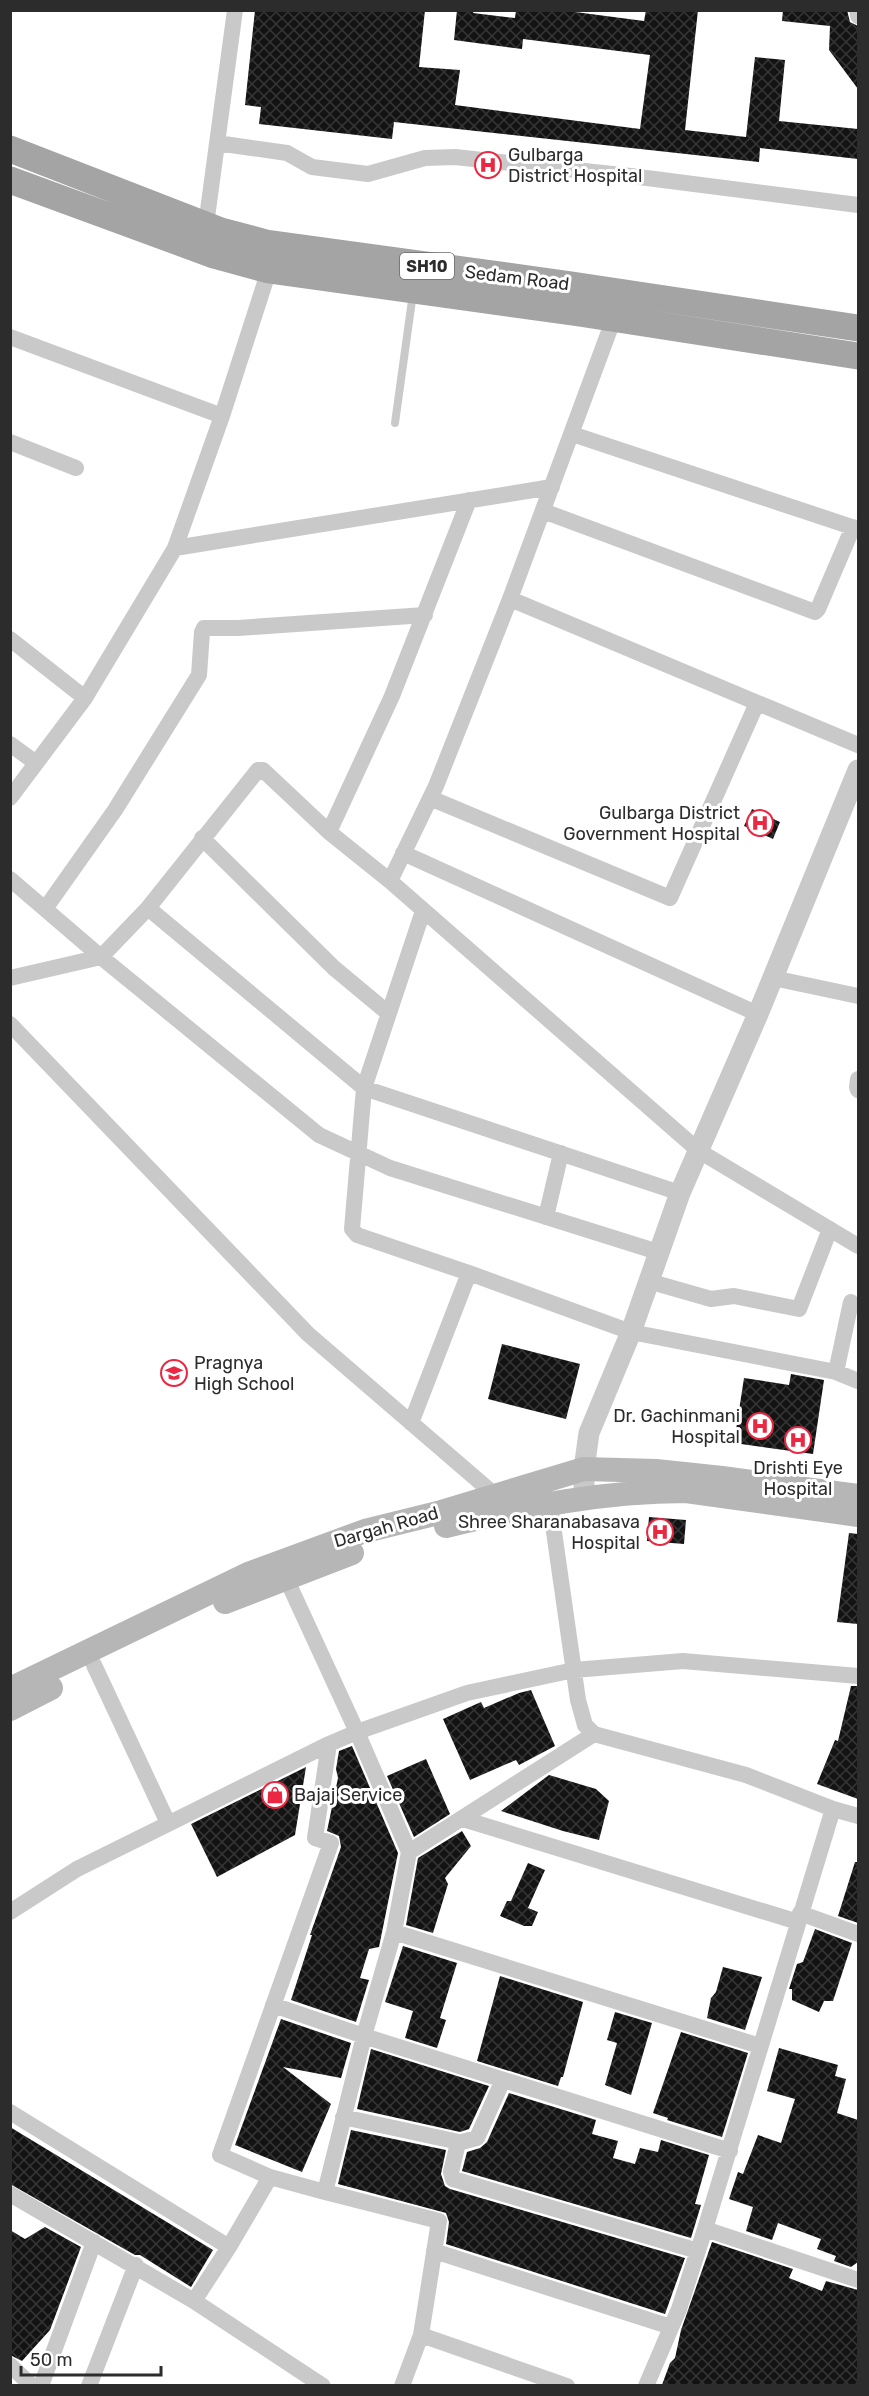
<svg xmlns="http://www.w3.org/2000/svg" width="869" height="2396" font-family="Rubik,sans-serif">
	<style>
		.building { fill: url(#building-cross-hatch) }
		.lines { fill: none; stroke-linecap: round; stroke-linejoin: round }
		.service { stroke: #c9c9c9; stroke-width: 8 }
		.minor { stroke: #c9c9c9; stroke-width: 16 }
		.tertiary { stroke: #c9c9c9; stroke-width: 21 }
		.secondary { stroke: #b6b6b6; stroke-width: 24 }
		.primary { stroke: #a4a4a4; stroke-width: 27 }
		.labels { text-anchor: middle; stroke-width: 6; stroke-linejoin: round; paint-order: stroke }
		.shield { fill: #fff; stroke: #6b6b6b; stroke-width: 1.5 }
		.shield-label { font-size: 16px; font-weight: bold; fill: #2c2c2c }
		.poi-label { font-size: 18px; fill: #2c2c2c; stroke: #fff; text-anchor: start }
		.street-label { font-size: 18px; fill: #2c2c2c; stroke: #fff }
	</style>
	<defs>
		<pattern id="building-cross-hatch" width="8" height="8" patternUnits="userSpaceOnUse" patternTransform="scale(1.5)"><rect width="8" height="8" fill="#131313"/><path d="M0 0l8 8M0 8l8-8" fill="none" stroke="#363636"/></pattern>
	</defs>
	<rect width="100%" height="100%" fill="#fff"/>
	<path class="building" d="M255,10H425L419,67L460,70L455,105L640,129L650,55L523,39L522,49L454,40L457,10H474L473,13L515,18L516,10H560L644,21L646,10H698L685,130L746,137L755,57L785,60L779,121L858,129V159L760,148L759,162L394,122L392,139L259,124L261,107L245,105Z
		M783,10H847L850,22L858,26V89L829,50L830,26L782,21Z
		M752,809L780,822L773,839L744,826Z
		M502,1344L580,1364L566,1419L488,1399Z
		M791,1374L824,1380L813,1454L734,1443L744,1378L789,1385Z
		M649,1517L686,1520L684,1544L647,1541Z
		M849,1533L858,1534V1624L837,1622Z
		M851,1686H858V1799L817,1784L835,1740L838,1741Z
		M531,1690L555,1746L519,1765L516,1760L470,1780L443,1719L481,1702L484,1708L519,1693Z
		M352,1746L398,1853L379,1947L369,1949L360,1978L369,1980L356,2022L291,2000L312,1935H310L341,1847L339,1836L327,1831L338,1778L336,1769L339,1751Z
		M426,1759L450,1814L414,1837L387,1776Z
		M306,1767L295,1835L217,1877L191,1824Z
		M549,1775L596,1789L609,1801L599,1840L563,1831L501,1811Z
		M462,1831L471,1846L445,1878L448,1884L433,1933L406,1925L418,1858Z
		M855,1862H858V1923L838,1916Z
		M528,1863L545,1870L528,1908L538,1912L532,1926H524L500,1916L507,1901H511Z
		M815,1929L852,1943L833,2001H824L819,2012L792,2000V1989H789L797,1964L803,1962Z
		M403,1946L457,1963L440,2018L446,2020L437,2048L405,2038L413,2011L385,2002Z
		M723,1967L762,1977L745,2030L707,2018L711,1998L716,1992Z
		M500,1976L583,2002L563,2077H561L558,2086L477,2061Z
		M615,2012L652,2023L631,2095L605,2085L617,2043L607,2040Z
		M281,2019L351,2043L341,2078L283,2067L331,2104L302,2172L235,2145Z
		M681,2032L748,2053L722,2137L667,2120L668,2118L653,2113Z
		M779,2048L838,2065L835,2076L846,2079L837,2113L858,2120V2262L851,2267L834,2261L836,2256L817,2249L821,2239L778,2223L772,2240L746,2231L753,2207L729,2199L738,2172L743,2174L758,2135L781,2143L795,2099L767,2091Z
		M371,2049L489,2086L469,2129L460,2132L357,2109Z
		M509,2093L596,2120L592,2134L618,2141L613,2158L635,2164L640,2148L658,2152L661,2140L709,2155L695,2204L701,2205L691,2238L462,2171L467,2152L480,2148L487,2142Z
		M10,2127L213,2250L191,2287L140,2255H135L10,2184Z
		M351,2130L446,2150L441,2174L445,2186L450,2189L685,2258L665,2314L446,2244L449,2222L446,2213L338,2184Z
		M45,2227L81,2247L50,2330L22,2361L10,2355V2230L25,2239Z
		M712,2242L793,2269L789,2278L822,2291L826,2281L858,2290V2385H662L670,2363L675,2358L681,2330Z"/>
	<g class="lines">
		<path class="service" d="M395,423L413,293"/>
		<path class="minor" d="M857,10L858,16
			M217,143L287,153L312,167L368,174L425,158L455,157L631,176L858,205
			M206,225L235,10
			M614,318L510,599L436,786L390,881L699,1151L858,1246
			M10,337L222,416
			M572,434L858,529
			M10,442L76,468
			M543,511L815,612L818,609L853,527
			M175,548L552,487
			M510,599L858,745
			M10,639L85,698
			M10,744L36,763
			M10,798L85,698L175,548L222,416L269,270
			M430,798L670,898L757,703
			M329,832L392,696L469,500
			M202,838L334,968L388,1013
			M403,853L758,1014
			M10,879L101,957L319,1135L390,1168L658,1252
			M148,908L364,1088L680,1193
			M45,909L115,810L199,675L202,632L204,628H238L425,615
			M423,911L364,1088L352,1229L357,1235L469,1273
			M10,978L101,957L148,908L258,770H263L329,832L390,881
			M773,978L858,996
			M10,1024L308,1334L495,1495
			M858,1079L857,1087L858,1090
			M546,1217L561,1153
			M648,1281L711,1299L734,1296L799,1309L830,1229
			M836,1372L851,1302
			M411,1423L469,1273L631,1332L836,1372L858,1381
			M550,1504L578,1700L585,1725L594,1734L746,1775L833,1809L858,1816
			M286,1578L357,1732L409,1852
			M94,1665L168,1823
			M463,1819L798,1922
			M10,1912L77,1869L329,1744L357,1732L467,1693L574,1670L683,1661L858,1676
			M800,1913L858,1934
			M394,1932L760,2046
			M273,2005L364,2036L730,2151
			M503,2080L477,2138L458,2143L451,2172L453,2179L698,2251
			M10,2112L229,2247L194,2301
			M343,2117L459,2142
			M270,2177L220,2155L331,1843L315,1838L329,1744
			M10,2194L194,2301L323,2386
			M705,2229L858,2280
			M229,2247L270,2177L325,2192
			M434,2251L671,2327
			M421,2335L567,2386
			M10,2365L32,2386
			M41,2386L94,2242
			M89,2386L136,2265
			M402,2386L421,2335L439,2221L325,2192L364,2036L394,1932L409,1852L594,1734
			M646,2386L679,2309L705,2229L833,1809"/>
		<path class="tertiary" d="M584,1497V1469L589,1433L631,1332L680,1193L758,1014L858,770"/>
		<path class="secondary" d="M446,1526C525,1507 604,1491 686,1491L858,1515
			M225,1602L352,1553
			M10,1689L248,1574L365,1531L438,1513L584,1469L656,1471L722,1478L858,1496
			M10,1709L51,1688"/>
		<path class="primary" d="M10,149L221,231L266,243L572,285L858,328
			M10,180L214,255L269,270L579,313L858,356"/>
	</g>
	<defs>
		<symbol id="hospital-ring" viewBox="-11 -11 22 22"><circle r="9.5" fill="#fff" stroke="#ea2842" stroke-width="1.5"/><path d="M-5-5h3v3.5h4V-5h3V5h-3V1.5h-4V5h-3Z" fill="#ea2842"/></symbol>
		<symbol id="school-ring" viewBox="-11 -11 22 22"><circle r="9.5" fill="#fff" stroke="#ea2842" stroke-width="1.5"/><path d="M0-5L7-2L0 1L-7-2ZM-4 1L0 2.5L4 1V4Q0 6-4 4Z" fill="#ea2842"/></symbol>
		<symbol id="shop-ring" viewBox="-11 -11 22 22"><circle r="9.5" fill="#fff" stroke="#ea2842" stroke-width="1.5"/><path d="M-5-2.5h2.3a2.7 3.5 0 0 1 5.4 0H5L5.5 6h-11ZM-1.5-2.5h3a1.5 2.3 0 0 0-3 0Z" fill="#ea2842"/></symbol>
	</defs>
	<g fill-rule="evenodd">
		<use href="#hospital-ring" x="473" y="150" width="30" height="30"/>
		<use href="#hospital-ring" x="745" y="808" width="30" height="30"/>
		<use href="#school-ring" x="159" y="1358" width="30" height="30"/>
		<use href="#hospital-ring" x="745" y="1411" width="30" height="30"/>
		<use href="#hospital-ring" x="783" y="1425" width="30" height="30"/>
		<use href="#hospital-ring" x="645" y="1517" width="30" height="30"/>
		<use href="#shop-ring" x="260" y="1780" width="30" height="30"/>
	</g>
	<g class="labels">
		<rect class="shield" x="400" y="253" width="54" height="26" rx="4.5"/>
		<g class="shield-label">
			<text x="427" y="272">SH10</text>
		</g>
		<g class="poi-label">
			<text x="508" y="161">Gulbarga<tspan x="508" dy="21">District Hospital</tspan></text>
			<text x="740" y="819" text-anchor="end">Gulbarga District<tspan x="740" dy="21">Government Hospital</tspan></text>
			<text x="194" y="1369">Pragnya<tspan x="194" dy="21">High School</tspan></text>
			<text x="740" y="1422" text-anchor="end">Dr. Gachinmani<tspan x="740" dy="21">Hospital</tspan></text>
			<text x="798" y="1474" text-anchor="middle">Drishti Eye<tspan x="798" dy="21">Hospital</tspan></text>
			<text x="640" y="1528" text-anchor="end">Shree Sharanabasava<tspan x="640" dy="21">Hospital</tspan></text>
			<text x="294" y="1801">Bajaj Service</text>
		</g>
		<g class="street-label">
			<text transform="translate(517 278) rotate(7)" y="6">Sedam Road</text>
			<text transform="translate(386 1527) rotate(-16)" y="6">Dargah Road</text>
		</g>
	</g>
	<rect width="869" height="2396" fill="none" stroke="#2c2c2c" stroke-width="24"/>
	<path d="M21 2366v9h140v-9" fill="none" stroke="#2c2c2c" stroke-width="3"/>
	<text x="30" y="2366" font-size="18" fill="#2c2c2c" stroke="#ffffff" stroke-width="4.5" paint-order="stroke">50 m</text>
</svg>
